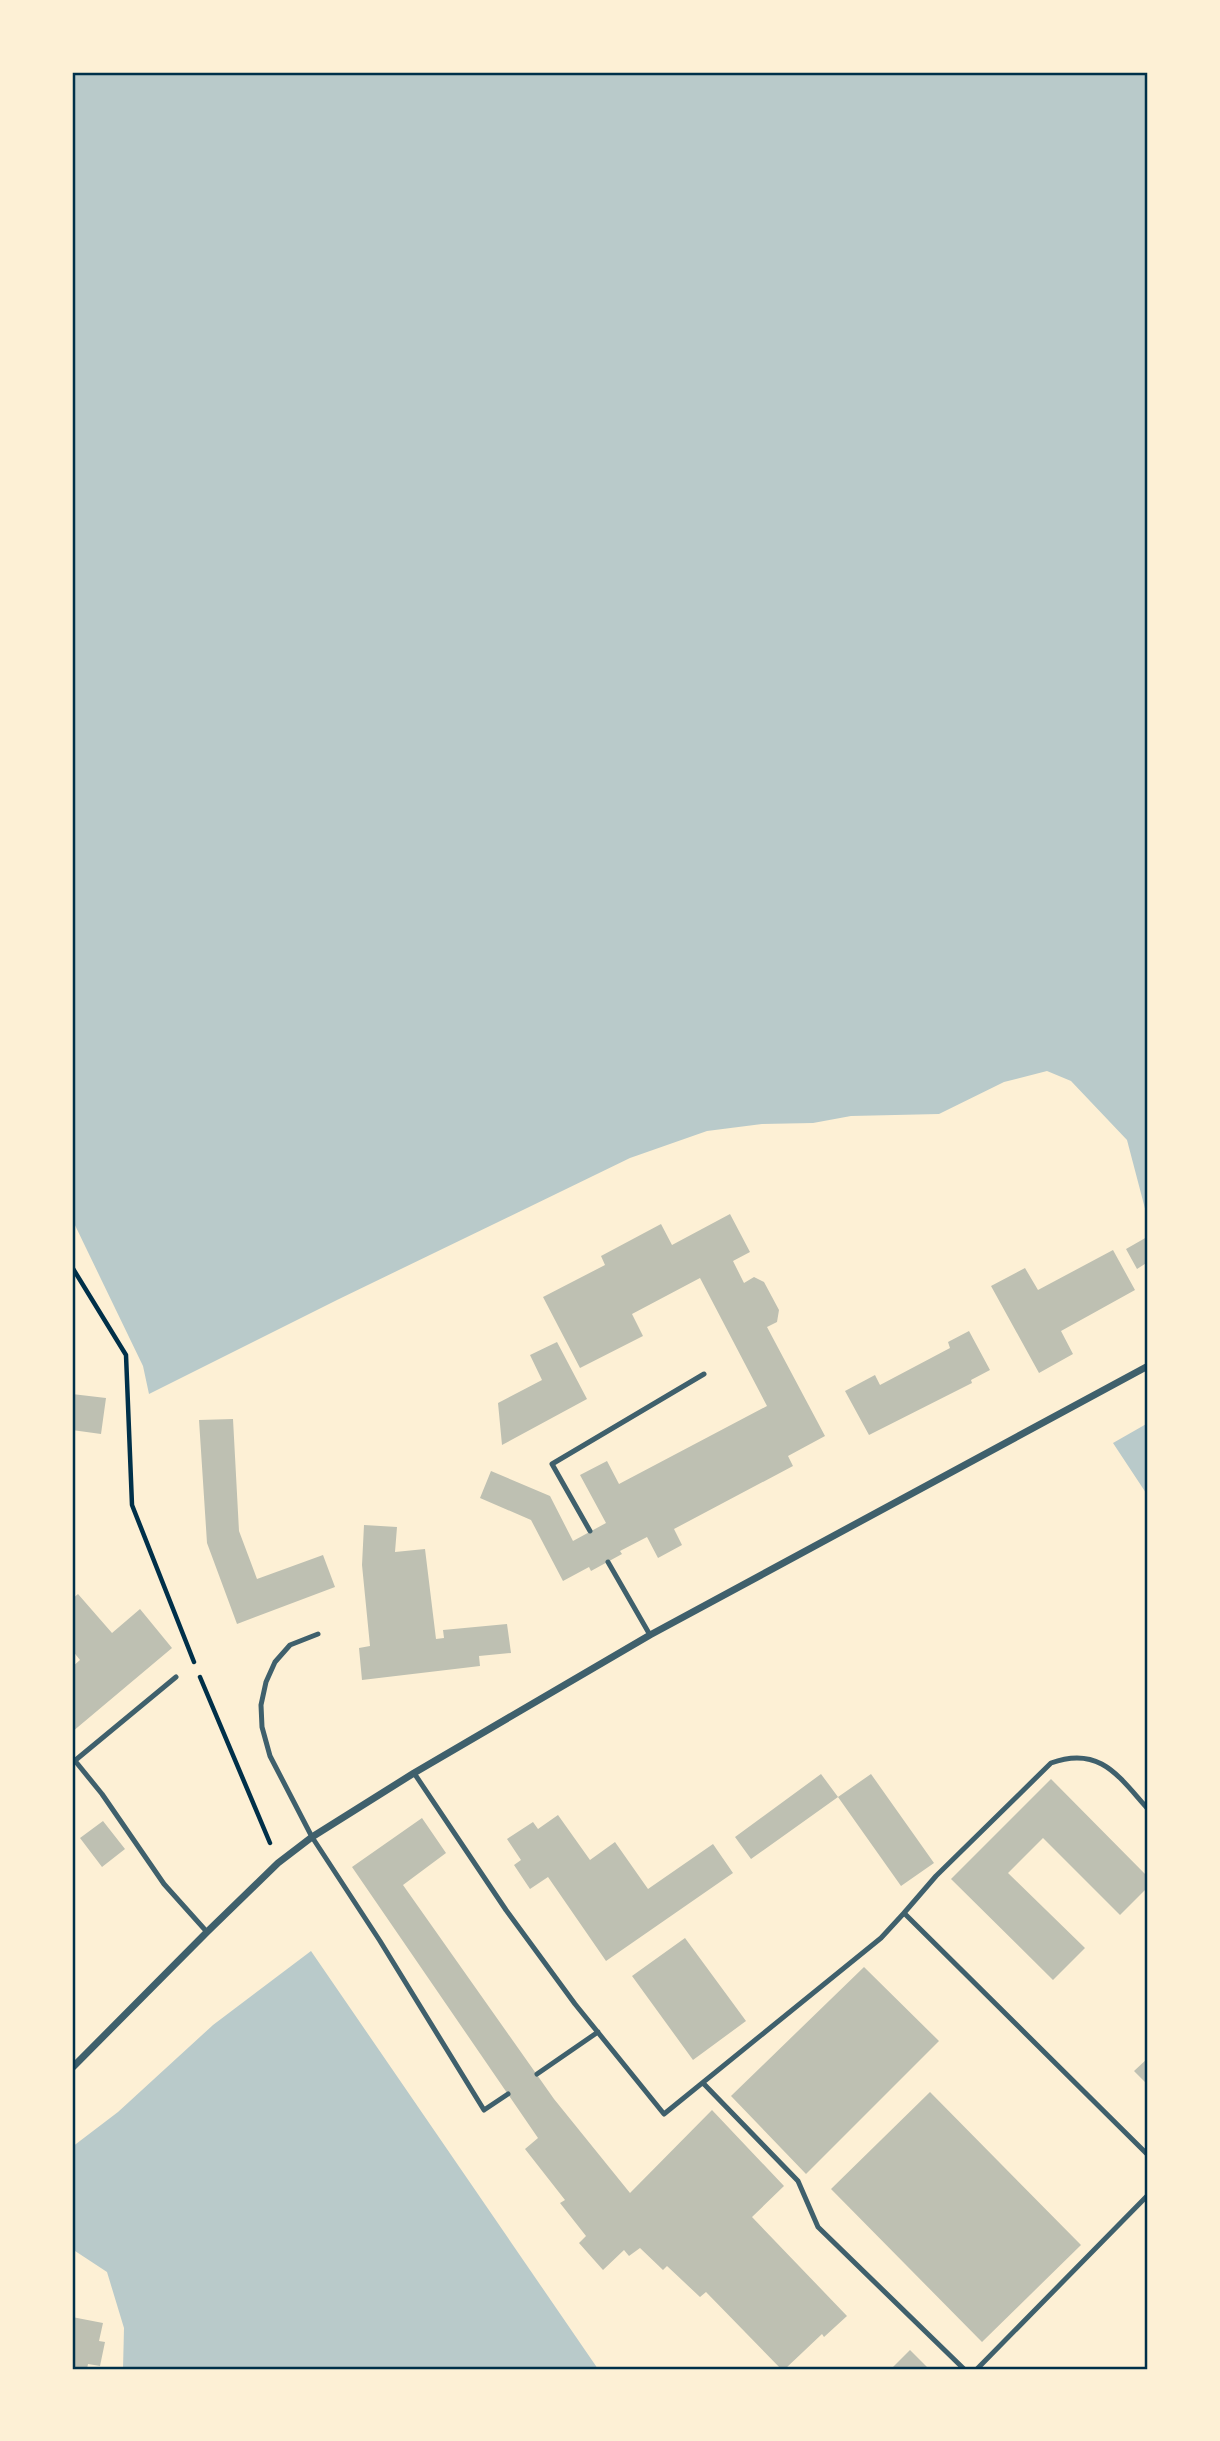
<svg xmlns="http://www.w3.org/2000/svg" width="1220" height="2441" font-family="Signika,sans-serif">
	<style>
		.green { fill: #b9caca }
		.building { fill: #bec0b2 }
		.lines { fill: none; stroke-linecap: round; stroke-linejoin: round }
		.path { stroke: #003049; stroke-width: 4.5 }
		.service { stroke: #3f606c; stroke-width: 5 }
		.minor { stroke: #3f606c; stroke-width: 7 }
		.neatline { fill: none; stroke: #003049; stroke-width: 2.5 }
	</style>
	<rect width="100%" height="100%" fill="#fdf0d5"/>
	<path class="green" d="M72,72H1148V1220L1127,1140L1071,1081L1047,1071L1004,1082L939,1114L851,1116L813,1123L762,1124L707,1131L630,1158L337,1300L149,1394L143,1366L72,1219Z
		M1148,1423V1496L1113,1443Z
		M311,1951L598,2369H123L124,2328L107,2272L72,2249V2147L118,2112L213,2025Z"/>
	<path class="building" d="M730,1214L750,1252L733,1261L744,1283L754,1277L764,1282L779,1310L777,1322L767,1327L825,1436L788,1456L793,1466L674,1529L682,1545L658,1558L647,1537L620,1551L622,1554L591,1571L589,1567L563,1581L531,1520L480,1498L491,1471L550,1496L573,1541L606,1523L580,1475L607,1461L619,1484L767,1406L700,1278L632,1314L643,1336L580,1368L543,1297L605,1265L601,1256L661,1224L672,1245Z
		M1147,1237L1148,1262L1137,1269L1126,1249Z
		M1113,1250L1135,1290L1061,1331L1073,1354L1039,1373L991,1286L1025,1268L1038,1290Z
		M969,1331L990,1370L971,1380L972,1383L869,1435L845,1391L875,1375L880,1385L950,1348L948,1342Z
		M557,1342L587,1399L502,1445L498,1403L542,1380L530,1355Z
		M72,1394L106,1398L101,1434L72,1430Z
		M233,1419L239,1531L257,1579L323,1555L335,1587L237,1624L207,1543L199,1420Z
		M364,1525L397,1527L395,1552L425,1549L436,1639L444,1638L443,1630L507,1624L511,1653L479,1656L480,1666L362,1680L359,1648L370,1646L362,1565Z
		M78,1594L112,1633L140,1609L172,1648L72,1732V1667L80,1660L72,1650V1599Z
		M821,1774L838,1797L751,1859L735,1837Z
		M871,1774L934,1863L901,1886L838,1797Z
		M1051,1779L1148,1877V1887L1120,1915L1043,1838L1008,1873L1085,1948L1053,1980L951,1879Z
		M558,1815L590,1860L615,1842L648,1889L713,1844L733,1873L606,1961L548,1877L530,1889L514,1865L521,1860L507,1839L533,1822L538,1829Z
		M422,1818L446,1853L403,1885L554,2099L630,2193L712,2110L784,2186L752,2217L847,2316L824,2337L822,2334L785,2369H781L706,2292L700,2297L667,2266L663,2270L640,2248L629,2256L624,2250L603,2270L579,2243L586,2236L560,2203L565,2200L525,2149L538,2138L352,1867Z
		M103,1821L125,1849L102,1867L80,1838Z
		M685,1938L746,2021L693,2060L632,1976Z
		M864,1967L939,2041L806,2174L731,2096Z
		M1148,2058V2085L1134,2071Z
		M930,2092L1081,2245L982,2342L831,2189Z
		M72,2317L103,2323L99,2341L105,2342L100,2366L88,2364L87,2369H72Z
		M910,2350L929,2369H891Z"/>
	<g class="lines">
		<path class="path" d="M72,1267L126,1355L132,1505L194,1662
			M200,1677L270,1843"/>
		<path class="service" d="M590,1531L552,1464L704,1374
			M608,1562L650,1635
			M318,1634L290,1645L275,1662L266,1682L261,1705L262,1727L270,1756L312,1837L380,1941L484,2110L508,2094
			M76,1762L102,1794L164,1884L207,1932
			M72,1763L176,1677
			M414,1773L506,1910L575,2004L664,2114L881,1938L904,1913L1148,2155
			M904,1913L936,1876L1051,1763C1100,1745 1119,1777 1148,1809
			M537,2074L598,2032
			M703,2083L798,2181L818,2227L964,2369
			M977,2369L1148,2195"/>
		<path class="minor" d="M72,2068L207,1932L278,1863L312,1837L414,1773L650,1635L1148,1366"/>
	</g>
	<rect width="1220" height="2441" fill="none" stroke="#fdf0d5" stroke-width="147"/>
	<rect x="74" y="74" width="1072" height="2294" class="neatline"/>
</svg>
